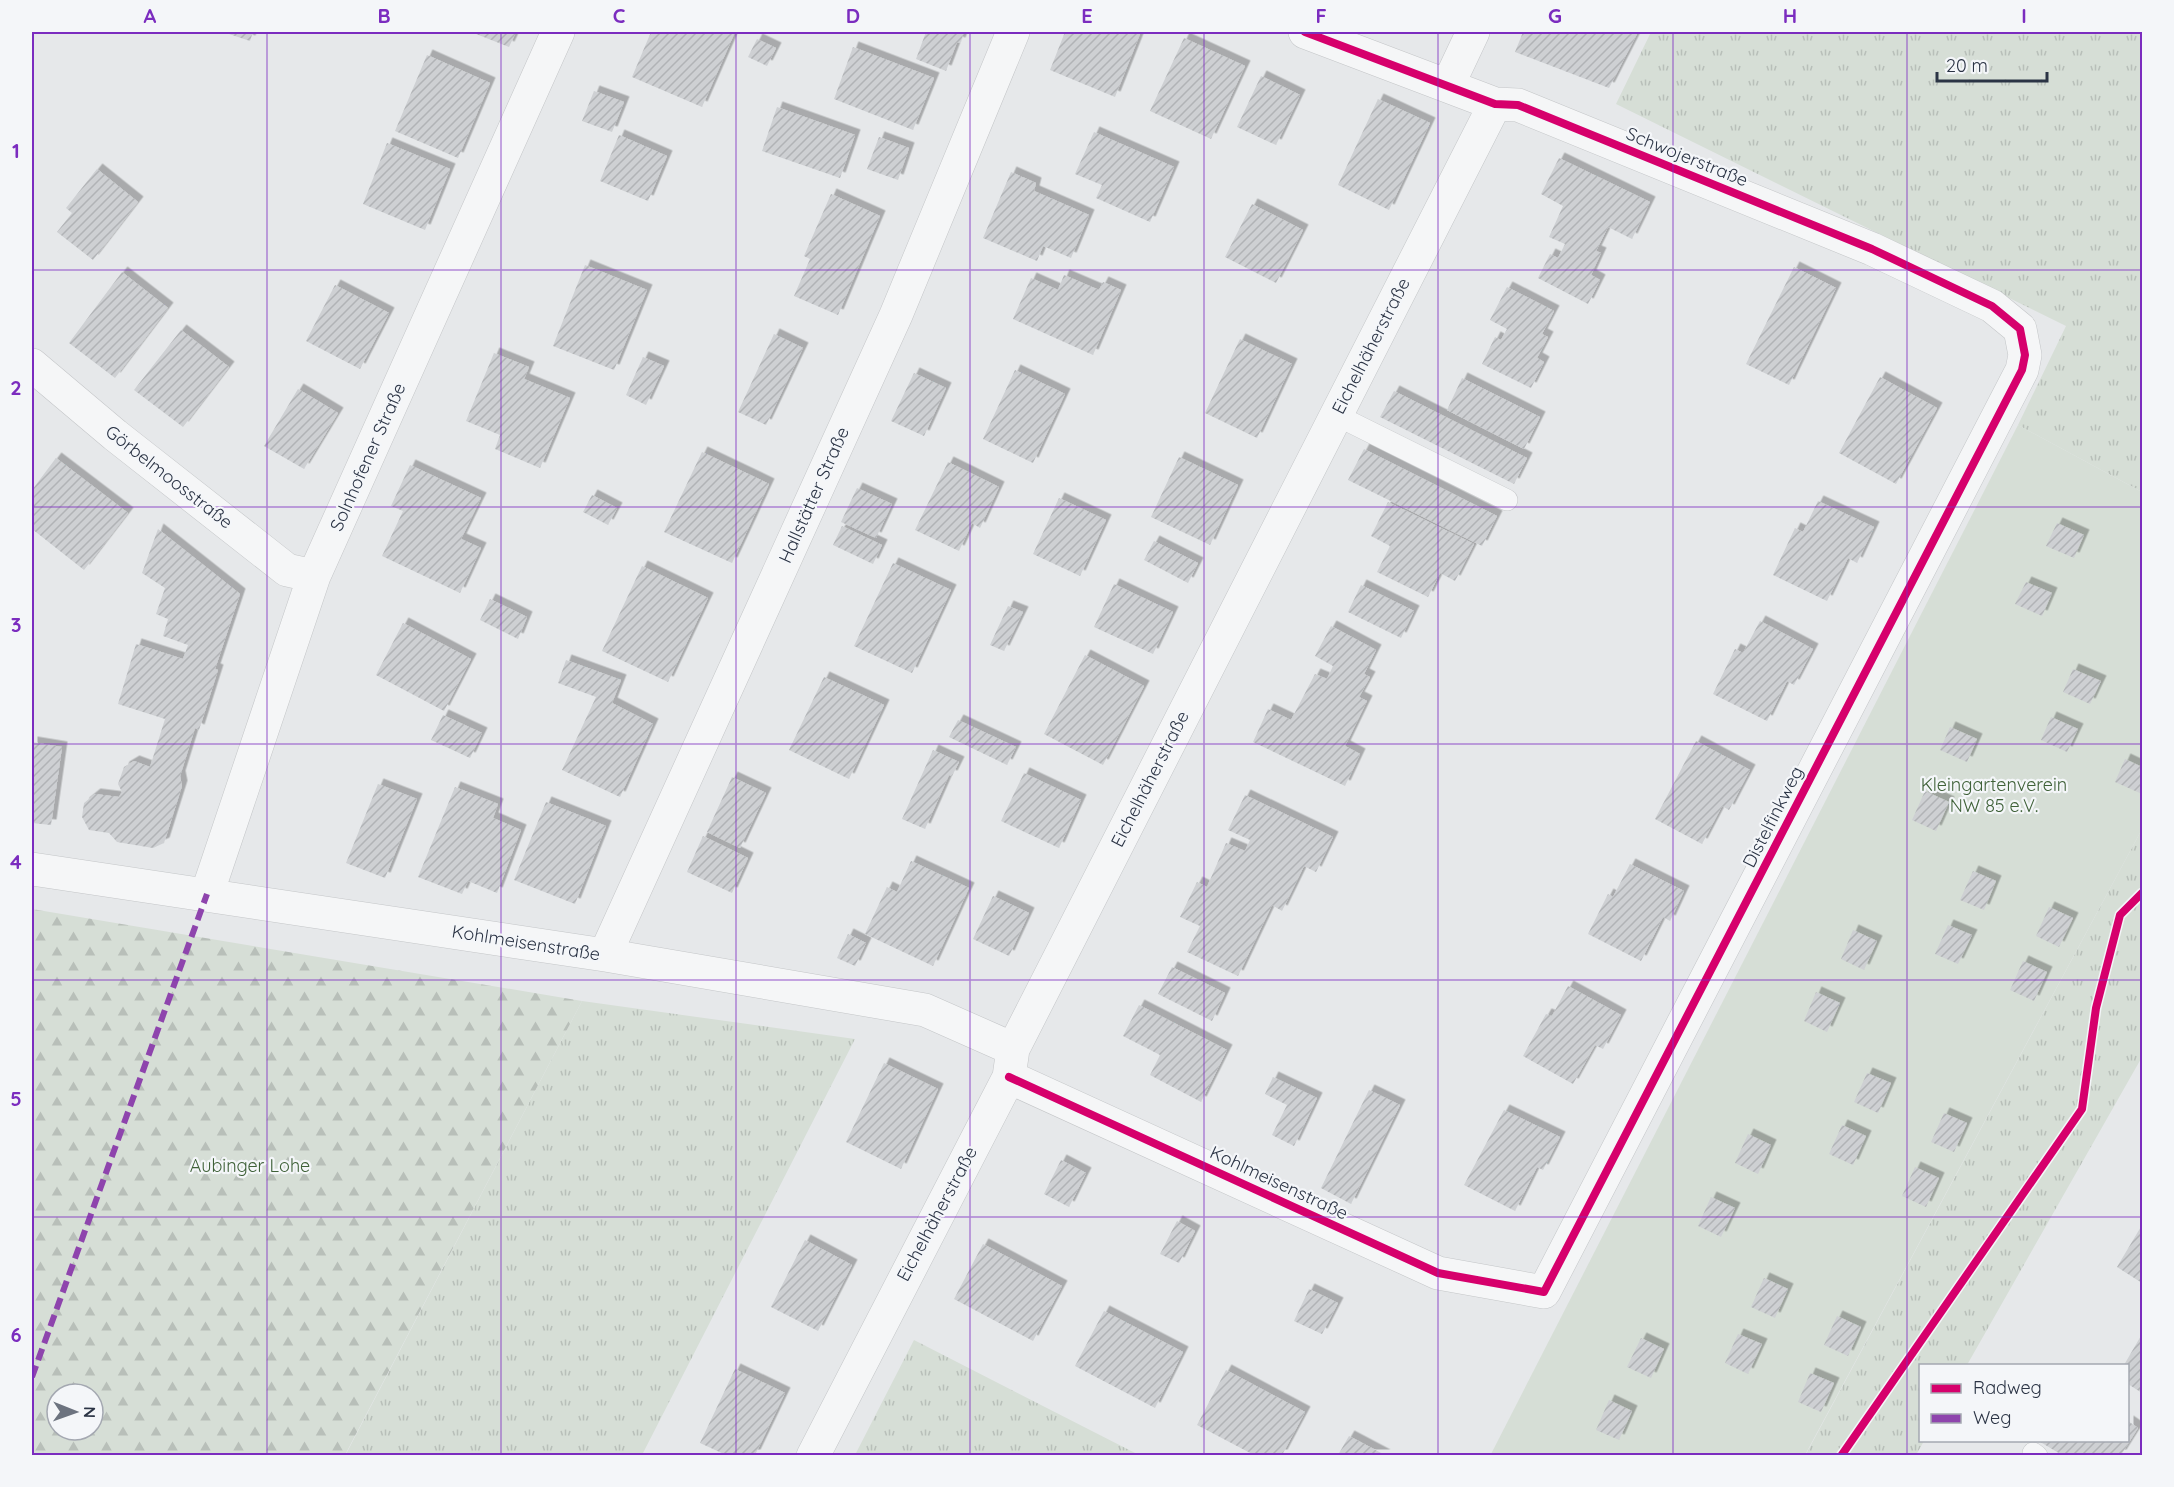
<svg xmlns="http://www.w3.org/2000/svg" width="2174" height="1487" font-family="Quicksand,sans-serif">
	<style>
		.grass { fill: url(#grass-tufts) }
		.forest { fill: url(#forest-firs); fill-rule: evenodd }
		.garden { fill: #d6ded6 }
		.building { fill: url(#building-hatch); filter: url(#shadow) }
		.lines { fill: none; stroke-linecap: round; stroke-linejoin: round }
		.lane-casing { stroke: #c4c6c8; stroke-width: 22 }
		.street-casing { stroke: #c4c6c8; stroke-width: 34 }
		.lane { stroke: #f5f6f7; stroke-width: 21 }
		.street { stroke: #f5f6f7; stroke-width: 33 }
		.quiet { stroke: #8e44ad; stroke-width: 6; stroke-dasharray: 12 6; stroke-linecap: butt }
		.cycleway-casing { stroke: #f4f6f9; stroke-width: 11 }
		.cycleway { stroke: #d6006c; stroke-width: 8 }
		.grid { fill: none; stroke: #7b2cbf; stroke-width: 1.5; stroke-opacity: 0.55 }
		.labels { text-anchor: middle; stroke-width: 4.5; stroke-linejoin: round; paint-order: stroke }
		.street-label { font-size: 18px; fill: #2b3445; stroke: #f4f6f9 }
		.park-label { font-size: 18px; fill: #3f6138; stroke: #f4f6f9 }
		.neatline { fill: none; stroke: #7b2cbf; stroke-width: 2 }
		.grid-label { font-size: 20px; text-anchor: middle; font-weight: bold; fill: #7b2cbf }
	</style>
	<defs>
		<pattern id="grass-tufts" width="24" height="20" patternUnits="userSpaceOnUse" patternTransform="scale(1.5)"><rect width="24" height="20" fill="#d6ded6"/><path d="M3 7l-1-3M5 7V3M7 7l1-3M15 17l-1-3M17 17v-4M19 17l1-3" fill="none" stroke="#b8bfb9"/></pattern>
		<pattern id="forest-firs" width="22" height="20" patternUnits="userSpaceOnUse" patternTransform="scale(1.5)"><rect width="22" height="20" fill="#d6ded6"/><path d="M5 1l3.5 6h-7zM16 11l3.5 6h-7z" fill="#b8bfb9"/></pattern>
		<pattern id="building-hatch" width="6" height="6" patternUnits="userSpaceOnUse" patternTransform="scale(1.5)"><rect width="6" height="6" fill="#ced0d3"/><path d="M-1 1l2-2M0 6l6-6M5 7l2-2" fill="none" stroke="#b1b3b6"/></pattern>
		<filter id="shadow"><feDropShadow dx="5.5" dy="-5.5" stdDeviation="0" flood-color="#0004"/></filter>
	</defs>
	<rect width="100%" height="100%" fill="#e6e8ea"/>
	<path class="grass" d="M1651,32H2142V492L2018,425L2066,326L1616,104Z
		M2142,829V1057L1967,1365L1920,1366V1440L1924,1441L1916,1455L1805,1456Z
		M582,1001L855,1039L642,1455L345,1456Z
		M914,1340L1139,1455H855Z"/>
	<path class="forest" d="M32,909L582,1001L345,1455H32ZM57,1394H93V1430H57Z"/>
	<path class="garden" d="M2018,425L2142,492V829L1805,1455L1490,1456Z"/>
	<path class="building" d="M223,32H253L250,41Z
		M471,32H516L509,47Z
		M651,32H735L702,107L632,77Z
		M926,32H964L960,43L957,42L946,71L916,59Z
		M1065,32L1140,34L1115,97L1050,70Z
		M1523,32H1638L1609,88L1515,52Z
		M1184,38L1245,66L1211,139L1150,111Z
		M757,39L776,48L767,66L748,57Z
		M853,47L934,78L913,130L834,99Z
		M427,55L490,83L458,158L395,131Z
		M1261,76L1300,95L1276,145L1237,127Z
		M594,91L624,102L612,132L582,121Z
		M1378,99L1430,123L1389,210L1338,185Z
		M777,107L855,135L840,178L762,151Z
		M1094,132L1174,167L1150,222L1096,198L1102,185L1075,174Z
		M619,135L667,156L648,201L600,181Z
		M879,137L909,148L898,180L867,169Z
		M387,143L450,169L425,230L363,204Z
		M1559,158L1650,202L1632,239L1608,227L1596,251L1601,253L1591,275L1600,280L1588,304L1538,278L1550,254L1558,258L1565,244L1549,237L1563,206L1541,194Z
		M97,169L138,202L93,260L57,232L72,213L66,208Z
		M1011,172L1036,183L1034,191L1089,215L1071,258L1043,246L1037,261L983,238Z
		M831,194L880,216L838,315L794,296L810,259L804,256Z
		M1252,204L1303,230L1276,283L1225,257Z
		M585,265L647,290L614,370L553,346Z
		M1794,267L1836,288L1789,385L1746,364Z
		M122,272L168,308L115,378L69,343Z
		M1064,275L1099,290L1103,282L1121,290L1093,355L1013,319L1031,278L1058,290Z
		M335,285L389,313L360,369L306,341Z
		M1507,287L1554,311L1542,334L1548,337L1537,358L1544,362L1531,388L1482,364L1495,337L1501,340L1507,329L1490,320Z
		M181,330L229,367L183,427L134,390Z
		M774,334L803,348L766,425L738,412Z
		M1240,339L1292,364L1257,438L1205,413Z
		M494,353L529,367L524,379L570,398L540,468L495,449L500,435L466,421Z
		M643,357L664,366L646,405L626,395Z
		M1015,370L1065,394L1033,463L983,439Z
		M914,373L946,388L924,436L891,421Z
		M1880,377L1937,408L1896,484L1839,453Z
		M1462,378L1540,417L1524,449L1447,410Z
		M298,389L338,413L304,469L264,446Z
		M1394,391L1527,458L1514,484L1380,417Z
		M1364,449L1497,516L1482,546L1348,480Z
		M702,452L769,484L732,563L664,532Z
		M1179,457L1238,485L1210,545L1151,517Z
		M56,458L128,513L84,570L32,529V490Z
		M948,462L999,487L980,528L972,523L959,551L915,530Z
		M410,465L481,498L461,539L481,548L460,593L382,556L403,511L391,506Z
		M857,488L892,504L876,538L841,522Z
		M592,495L617,508L608,525L583,512Z
		M1059,498L1106,520L1080,576L1033,554Z
		M1818,501L1874,527L1857,563L1848,558L1827,601L1773,575L1795,528L1803,532Z
		M1388,502L1474,544L1455,581L1440,573L1428,597L1377,572L1390,546L1371,536Z
		M2057,523L2084,535L2074,558L2046,546Z
		M842,526L882,545L873,564L833,545Z
		M158,529L240,594L215,669L218,670L199,730L195,728L180,776L182,786L164,843L153,848L117,842L109,833L89,830L82,817L84,803L95,794L119,797L122,792L118,784L124,767L134,761L150,767L165,719L118,704L136,644L183,659L188,645L163,636L168,619L156,614L165,588L142,573Z
		M1154,541L1198,563L1188,583L1144,560Z
		M893,563L951,590L912,673L854,646Z
		M642,566L708,598L668,682L602,651Z
		M2026,582L2052,593L2042,616L2015,604Z
		M1114,584L1173,612L1153,654L1094,627Z
		M1361,585L1414,611L1401,638L1348,612Z
		M490,599L527,617L518,639L480,620Z
		M1008,606L1023,612L1004,651L990,645Z
		M1760,621L1813,649L1794,685L1787,681L1767,721L1713,694L1735,649L1743,653Z
		M403,623L471,659L444,711L376,675Z
		M1331,626L1376,650L1364,674L1370,677L1359,697L1367,701L1345,746L1360,754L1345,786L1253,742L1268,709L1291,720L1315,674L1327,679L1333,666L1315,656Z
		M1085,655L1144,686L1103,765L1044,734Z
		M566,660L621,680L612,703L653,724L620,797L562,770L596,697L558,683Z
		M2073,669L2101,681L2090,704L2063,692Z
		M824,677L884,705L849,779L789,750Z
		M443,715L482,733L470,758L431,740Z
		M2051,717L2078,729L2067,752L2041,740Z
		M958,720L1016,747L1007,765L949,737Z
		M1950,727L1977,739L1967,762L1940,750Z
		M1696,741L1750,770L1729,810L1722,806L1702,844L1655,819Z
		M32,742L62,747L51,825L32,823Z
		M933,750L959,762L952,776L949,775L925,829L902,819Z
		M2125,759L2142,767V794L2115,782Z
		M1024,773L1081,800L1059,848L1001,821Z
		M732,777L766,793L740,848L707,832Z
		M378,784L417,799L385,878L346,863Z
		M455,787L498,804L493,818L521,830L497,893L468,881L462,894L418,877Z
		M1925,791L1949,802L1936,831L1912,820Z
		M1245,795L1333,837L1316,872L1304,866L1282,911L1272,905L1238,976L1187,952L1200,926L1180,917L1197,882L1207,887L1226,843L1245,851L1250,840L1228,830Z
		M546,802L606,826L575,904L514,880Z
		M703,836L748,858L732,893L687,872Z
		M911,861L969,888L933,966L865,934L887,887L897,892Z
		M1630,864L1684,891L1670,921L1663,917L1641,961L1588,934L1608,894L1613,897Z
		M1973,871L1996,881L1984,910L1960,900Z
		M993,896L1029,913L1009,956L973,939Z
		M2049,907L2073,918L2059,947L2036,936Z
		M1948,925L1972,935L1958,964L1935,954Z
		M1853,930L1877,941L1864,970L1841,959Z
		M848,934L866,943L855,966L837,958Z
		M2023,961L2047,972L2034,1001L2010,990Z
		M1172,967L1225,993L1212,1021L1158,994Z
		M1568,986L1621,1015L1603,1049L1595,1045L1573,1084L1523,1056L1546,1014L1552,1016Z
		M1816,992L1840,1003L1827,1032L1804,1021Z
		M1139,1005L1227,1050L1201,1102L1150,1075L1160,1055L1123,1036Z
		M884,1063L938,1089L901,1169L846,1142Z
		M1867,1073L1891,1083L1878,1113L1854,1102Z
		M1273,1077L1317,1098L1294,1146L1272,1135L1287,1105L1265,1094Z
		M1369,1090L1400,1105L1351,1204L1321,1188Z
		M1504,1110L1560,1137L1543,1170L1537,1167L1515,1211L1464,1185Z
		M1944,1113L1967,1123L1954,1152L1931,1142Z
		M1842,1125L1866,1136L1853,1165L1829,1154Z
		M1748,1134L1771,1145L1758,1174L1735,1163Z
		M1061,1160L1086,1173L1069,1207L1044,1194Z
		M1915,1167L1939,1178L1926,1207L1902,1196Z
		M1711,1197L1735,1208L1721,1237L1698,1226Z
		M1177,1221L1195,1231L1179,1263L1160,1254Z
		M2142,1225V1283L2117,1267Z
		M805,1240L852,1265L818,1331L771,1307Z
		M983,1244L1062,1286L1033,1341L954,1299Z
		M1764,1278L1788,1289L1775,1318L1751,1307Z
		M1309,1289L1338,1303L1322,1334L1294,1321Z
		M1104,1311L1183,1352L1155,1408L1075,1366Z
		M1837,1316L1861,1327L1848,1356L1824,1345Z
		M1738,1334L1762,1344L1748,1374L1725,1363Z
		M2142,1334V1393L2128,1384V1366L2124,1365Z
		M1641,1338L1664,1349L1651,1378L1627,1367Z
		M735,1369L785,1393L755,1455H726L700,1443Z
		M1226,1370L1305,1412L1282,1455H1254L1197,1425Z
		M1810,1373L1834,1383L1821,1412L1798,1402Z
		M1609,1400L1632,1411L1619,1440L1596,1430Z
		M2128,1421L2138,1428L2121,1455H2062L2037,1440H2128Z
		M1349,1436L1385,1455H1338Z"/>
	<g class="lines">
		<defs>
			<path id="lane" d="M1336,415L1507,500
				M2033,1453L2037,1456"/>
			<path id="street" d="M1448,85L1473,32
				M32,365L115,435L287,570L314,576
				M32,869L605,955L925,1010L1013,1049
				M207,894L314,576L558,32
				M605,955L896,315L1013,32
				M1009,1077L1438,1273L1544,1292L2022,370L2025,355L2020,329L1992,306L1872,249L1518,105L1495,104L1305,32
				M813,1456L1009,1077L1013,1049L1495,104"/>
		</defs>
		<use href="#lane" class="lane-casing"/>
		<use href="#street" class="street-casing"/>
		<use href="#lane" class="lane"/>
		<use href="#street" class="street"/>
		<path class="quiet" d="M32,1377L207,894"/>
		<defs>
			<path id="cycleway" d="M1009,1077L1438,1273L1544,1292L2022,370L2025,355L2020,329L1992,306L1872,249L1518,105L1495,104L1305,32
				M1841,1456L2082,1109L2096,1008L2120,915L2142,893"/>
		</defs>
		<use href="#cycleway" class="cycleway-casing"/>
		<use href="#cycleway" class="cycleway"/>
	</g>
	<path class="grid" d="M267,32V1456M501,32V1456M736,32V1456M970,32V1456M1204,32V1456M1438,32V1456M1673,32V1456M1907,32V1456M32,270H2142M32,507H2142M32,744H2142M32,980H2142M32,1217H2142"/>
	<g class="labels">
		<g class="street-label">
			<text transform="translate(1687 157) rotate(22)" y="6">Schwojerstraße</text>
			<text transform="translate(1371 346) rotate(-63)" y="6">Eichelhäherstraße</text>
			<text transform="translate(368 457) rotate(-66)" y="6">Solnhofener Straße</text>
			<text transform="translate(169 477) rotate(38)" y="6">Görbelmoosstraße</text>
			<text transform="translate(814 495) rotate(-66)" y="6">Hallstätter Straße</text>
			<text transform="translate(1150 779) rotate(-63)" y="6">Eichelhäherstraße</text>
			<text transform="translate(1773 817) rotate(-63)" y="6">Distelfinkweg</text>
			<text transform="translate(526 943) rotate(9)" y="6">Kohlmeisenstraße</text>
			<text transform="translate(1279 1183) rotate(25)" y="6">Kohlmeisenstraße</text>
			<text transform="translate(937 1214) rotate(-62)" y="6">Eichelhäherstraße</text>
		</g>
		<g class="park-label">
			<text x="1994" y="791">Kleingartenverein<tspan x="1994" dy="21">NW 85 e.V.</tspan></text>
			<text x="250" y="1172">Aubinger Lohe</text>
		</g>
	</g>
	<rect width="2174" height="1487" fill="none" stroke="#f4f6f9" stroke-width="66"/>
	<rect x="1919" y="1364" width="210" height="78" fill="#f4f6f9" stroke="#a4a8b1" stroke-width="1.5"/>
	<rect x="1931" y="1384" width="30" height="9" fill="#d6006c" stroke="#a4a8b1" stroke-width="1.5"/>
	<text x="1973" y="1394" font-size="18" fill="#2b3445">Radweg</text>
	<rect x="1931" y="1414" width="30" height="9" fill="#8e44ad" stroke="#a4a8b1" stroke-width="1.5"/>
	<text x="1973" y="1424" font-size="18" fill="#2b3445">Weg</text>
	<g transform="translate(75 1412) rotate(91)"><circle r="28" fill="#f4f6f9" stroke="#a4a8b1" stroke-width="1.5"/>
	<path d="M0-4.5L10 22L0 15L-10 22Z" fill="#6c737f"/>
	<text y="-9" font-size="16" font-weight="bold" text-anchor="middle" fill="#2b3445">N</text>
	</g>
	<path d="M1937 72v9h110v-9" fill="none" stroke="#2b3445" stroke-width="3"/>
	<text x="1946" y="72" font-size="18" fill="#2b3445" stroke="#f4f6f9" stroke-width="4.5" paint-order="stroke">20 m</text>
	<rect x="33" y="33" width="2108" height="1421" class="neatline"/>
	<g class="grid-label">
		<text x="150" y="23">A</text>
		<text x="384" y="23">B</text>
		<text x="619" y="23">C</text>
		<text x="853" y="23">D</text>
		<text x="1087" y="23">E</text>
		<text x="1321" y="23">F</text>
		<text x="1555" y="23">G</text>
		<text x="1790" y="23">H</text>
		<text x="2024" y="23">I</text>
		<text x="16" y="158">1</text>
		<text x="16" y="395">2</text>
		<text x="16" y="632">3</text>
		<text x="16" y="869">4</text>
		<text x="16" y="1106">5</text>
		<text x="16" y="1342">6</text>
	</g>
</svg>
